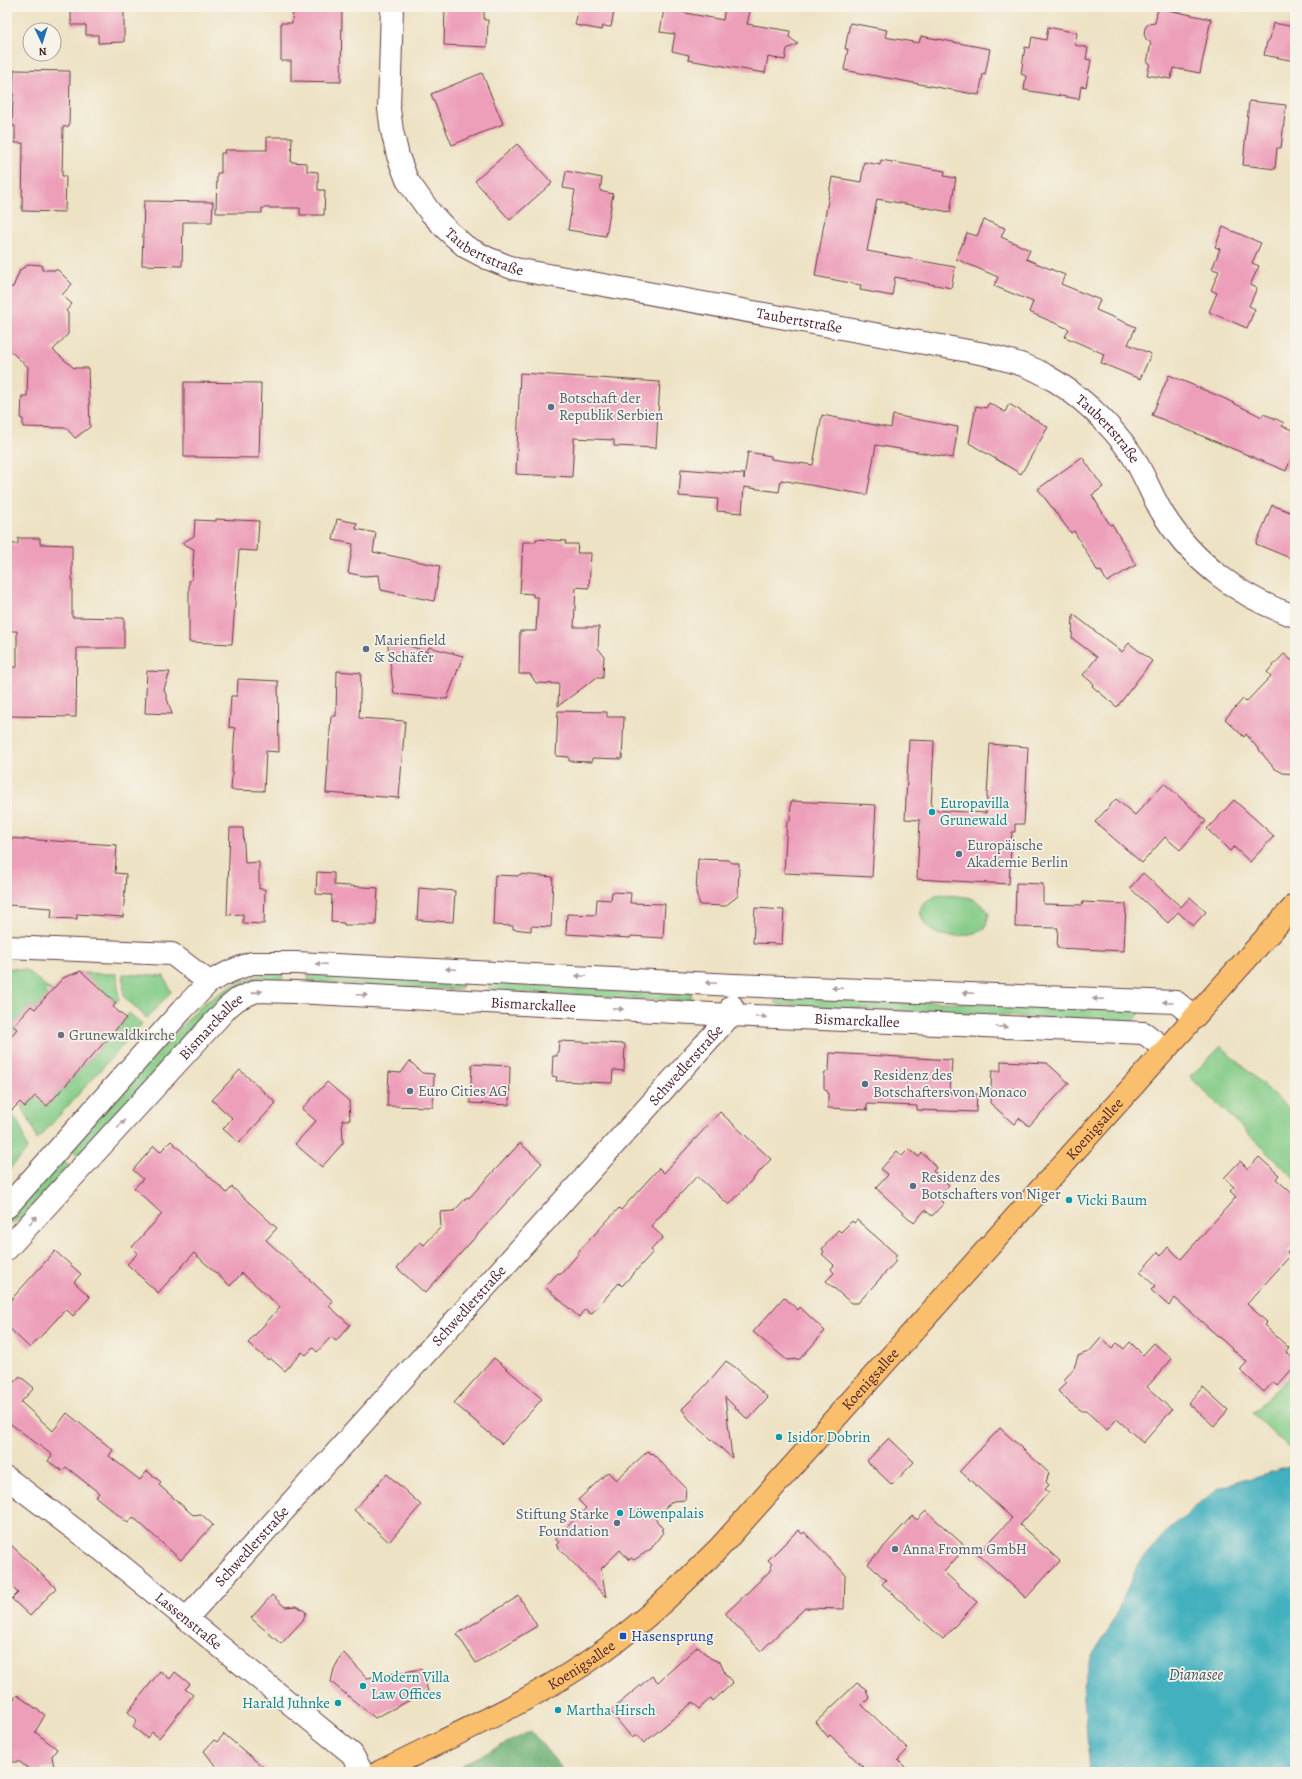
<svg xmlns="http://www.w3.org/2000/svg" width="1302" height="1779" font-family="Alegreya,serif">
	<style>
		.green { fill: #85cc88; stroke: #68765a }
		.forest { fill: #6cb074; stroke: #5b6850 }
		.water { fill: #42b0be; stroke: #466874 }
		.building { fill: #ed9fba }
		.lines { fill: none; stroke-linecap: round; stroke-linejoin: round }
		.minor-casing { stroke: #623c42; stroke-width: 24 }
		.major-casing { stroke: #623c42; stroke-width: 24 }
		.minor { stroke: #fff; stroke-width: 22 }
		.major { stroke: #f9bf6d; stroke-width: 22 }
		.oneway { fill: #ae9aa0 }
		.service-dot { fill: #5c6f8a; stroke: #f7f3e8; stroke-width: 1.5 }
		.culture-dot { fill: #0f9aa8; stroke: #f7f3e8; stroke-width: 1.5 }
		.worship-dot { fill: #6b7280; stroke: #f7f3e8; stroke-width: 1.5 }
		.transit-dot { fill: #1a4fb4; stroke: #f7f3e8; stroke-width: 1.5 }
		.labels { text-anchor: middle; stroke-width: 3.5; stroke-linejoin: round; paint-order: stroke }
		.street-label { font-size: 15px; fill: #4a1f2b; stroke: #f7f3e8 }
		.service-label { font-size: 15px; fill: #4e5e75; stroke: #f7f3e8; text-anchor: start }
		.culture-label { font-size: 15px; fill: #0d838f; stroke: #f7f3e8; text-anchor: start }
		.worship-label { font-size: 15px; fill: #5b616d; stroke: #f7f3e8; text-anchor: start }
		.transit-label { font-size: 15px; fill: #164399; stroke: #f7f3e8; text-anchor: start }
		.water-label { font-size: 16px; font-style: italic; fill: #475966; stroke: #f7f3e8 }
	</style>
	<rect width="100%" height="100%" fill="#f7f3e8"/>
	<filter id="ink" filterUnits="userSpaceOnUse"><feTurbulence type="fractalNoise" baseFrequency=".025" numOctaves="2"/><feDisplacementMap in="SourceGraphic" scale="8" xChannelSelector="R" yChannelSelector="G"/><feConvolveMatrix kernelMatrix="1 2 1 2 8 2 1 2 1" color-interpolation-filters="sRGB"/></filter>
	<filter id="wash" filterUnits="userSpaceOnUse"><feTurbulence type="fractalNoise" baseFrequency=".012" numOctaves="4" result="noise"/><feDisplacementMap in="SourceGraphic" scale="16" xChannelSelector="R" yChannelSelector="G"/><feGaussianBlur stdDeviation="0.9" result="paint"/><feColorMatrix in="noise" values="0 0 0 0 0 0 0 0 0 0 0 0 0 0 0 0 0 1.4 0 .05"/><feComposite in="paint" operator="in"/></filter>
	<g filter="url(#wash)">
		<rect width="100%" height="100%" fill="#ede2c4"/>
		<path class="green" d="M938,895C958,896 977,894 989,913L985,929C967,937 933,943 923,920C921,916 919,910 922,905C925,901 933,898 938,895Z
			M7,968L26,970L52,991L51,992L47,989L44,991L48,995L35,1009L31,1006L13,1026L17,1029L7,1041Z
			M278,971L283,972L282,981L259,982L79,1156L70,1148L201,1005L235,984L254,977Z
			M82,973L117,974L119,999L116,1003Z
			M123,974L164,976L171,992L147,1018L124,997Z
			M309,974L462,979L461,990L308,982Z
			M489,980L691,990V1001L489,992Z
			M791,996L1142,1010L1133,1022L779,1005L775,1002L778,999Z
			M129,1013L142,1024L37,1140L32,1126L20,1103L25,1107L35,1096L47,1106L126,1019L125,1017Z
			M1221,1046L1295,1114V1179L1190,1077Z
			M11,1111L21,1128L27,1150L7,1172V1112Z
			M61,1159L69,1166L21,1219L7,1225V1218Z
			M1295,1371V1453L1252,1413Z"/>
		<path class="forest" d="M531,1731L565,1772H466L462,1765Z"/>
		<path class="water" d="M1295,1465V1772H1090L1083,1685L1092,1656L1110,1627L1138,1565L1167,1531L1218,1488Z"/>
		<g id="blocks">
			<path class="building" d="M71,7H124V42L98,43V35H86V25H71Z
				M293,7H342L341,82L291,81V61H281V23H292Z
				M445,7H484V20H488L487,47L444,45Z
				M579,7H615L611,27L603,26L602,30L575,25Z
				M725,7H751L747,24L790,31L789,37L798,44L787,49L785,60L768,57L765,73L688,60L689,55L672,51L675,34L660,32L664,9L723,20Z
				M1158,8L1211,19L1200,73L1173,68L1171,79L1147,75L1150,63H1147L1151,43L1146,39L1144,34L1145,28L1148,24L1155,23Z
				M850,23L887,30L885,37L919,43L921,36L990,49L985,75L983,74L979,95L844,70L848,49H845Z
				M1273,23L1295,27V61L1264,55L1267,42L1270,39Z
				M1048,27L1077,33L1075,45L1088,48L1086,59L1091,60L1086,87L1081,86L1079,99L1024,90L1026,76L1021,74L1025,47L1030,48L1032,37L1046,40Z
				M14,70L70,71L69,126L63,127L62,176H66L65,212L22,211L23,143H15V126H12Z
				M482,73L503,124L452,145L431,94Z
				M1249,101L1286,105L1281,148H1277L1275,169L1243,165Z
				M267,137H292L291,162L307,163V171L318,172V190H325L324,215H300V208H262V213H216L217,173H221V153H225L224,150H267Z
				M517,144L552,183L510,220L475,181Z
				M881,160L945,171L944,176L956,178L950,212L877,199L867,251L955,267L951,288L895,277L892,296L860,290L861,285L815,276L832,177L861,182L864,162L880,165Z
				M566,171L602,178L600,191L613,194L606,236L568,230L575,190L563,188Z
				M144,201L213,202L212,222H183L182,266L142,265Z
				M984,220L1005,228L1001,237L1030,250L1026,259L1065,275L1061,284L1100,300L1096,310L1136,327L1128,344L1151,354L1140,379L1101,363L1104,354L1065,337L1069,329L1029,312L1033,302L994,286L998,277L956,259L967,233L977,236Z
				M1223,227L1261,243L1252,263L1259,266L1250,285L1257,288L1249,306L1255,309L1247,328L1209,312L1217,293L1211,290L1219,271L1212,269L1220,249L1215,247Z
				M29,264L42,265V270H58L72,284L62,295L72,304L66,311L68,313V334L53,350L74,368H88L90,427L75,438L66,428L23,427V419H21L22,396H27L28,367L8,349L7,292H9L10,287H13L20,270Z
				M520,373L660,382L656,448L614,446V440L574,438L572,477L516,474Z
				M1169,375L1221,397L1262,417L1263,414L1274,418L1284,423L1282,426L1295,431V449L1286,471L1152,415Z
				M184,382L261,383L259,458L184,457Z
				M989,403L1005,412L1009,404L1048,427L1021,474L969,443L976,406L986,408Z
				M822,415L891,428L893,415L958,427L953,458L876,445L867,495L781,480L779,492L744,487L742,513L717,511L718,499L679,496L681,469L744,474V479L748,452L771,456V459L813,465Z
				M1082,457L1103,487L1092,495L1110,525L1112,524L1136,565L1107,582L1101,571L1098,572L1074,531L1071,533L1038,489Z
				M1272,505L1295,514V560L1256,544Z
				M216,519L259,521L257,551L239,550L232,644L189,642V581L192,579L194,549L182,543L194,536L195,520L216,521Z
				M337,519L357,523L356,529L376,533L373,552L440,566L434,601L381,590L379,575L364,576L348,573L353,544L333,540Z
				M18,538H40V544L72,545V617L124,618V648H77L76,717L7,716V667H17V631H7V544H18Z
				M536,539L566,541L565,544H578L577,553H591L589,588L576,587L574,627H599L598,648L604,656L603,678H596L558,706L559,684L536,683L530,674H519L520,631H536L538,597H533V594L520,593L523,542H536Z
				M1073,614L1122,652L1129,643L1152,661L1117,707L1092,686L1094,684L1083,675L1097,657L1072,638Z
				M387,638L427,652L429,647L463,656L447,699L394,694Z
				M1284,654L1295,663V774L1283,773L1274,768L1246,734L1244,737L1225,719L1243,699L1246,702L1271,676L1267,672Z
				M147,671L170,672L164,689L172,714L145,713Z
				M337,671L361,673L359,718L405,721L399,798L326,793L331,716H336Z
				M238,679L278,681L279,752L266,751L264,791L231,790L235,728L229,727L231,696H237Z
				M558,711L607,712V717H624L622,759L592,758V762L569,761V757L556,756Z
				M909,740L934,741L931,810L986,813L990,744L1028,747L1024,824H1015V832H1012L1009,884L917,879L920,820L905,819Z
				M1164,783L1206,821L1180,850L1165,837L1142,863L1095,822L1116,799L1135,815Z
				M1234,800L1274,836L1250,862L1234,847L1230,851L1207,829Z
				M791,801L876,805L872,877L784,873L787,821H790Z
				M230,828H243L245,863L259,862V889H265L264,924L243,923V914L227,915Z
				M7,838L117,845L115,873L126,874L123,917L77,914V919L51,918L52,908L7,905Z
				M698,859L728,860L731,863H739L738,896L725,906L700,905L696,892Z
				M317,872L334,873V885L378,888L376,925H344V923L331,922L332,895L316,894Z
				M1143,873L1181,907L1190,897L1206,912L1193,926L1178,912L1168,923L1130,888Z
				M520,874L553,877L551,927L531,926V931L513,929V926L493,925L495,875L518,876Z
				M1016,883L1043,884V904L1082,905L1083,902L1126,904L1124,951L1057,948L1058,928L1015,927Z
				M419,888L455,891L453,922L417,920Z
				M612,892L631,893L630,903L665,904L663,938L631,936L630,938L566,934L567,914L596,915L597,899L611,900Z
				M755,908L784,910L782,944L753,943Z
				M81,971L116,1003L113,1007L126,1018L47,1106L35,1096L25,1107L20,1102L7,1115V1041L17,1029L13,1026L31,1006L35,1009L63,978Z
				M559,1041L625,1044L624,1071L613,1070L612,1083L556,1081L557,1077L552,1076L553,1056H557V1052H558Z
				M830,1053L952,1060L950,1093L977,1094L976,1112L917,1110V1106L867,1104V1108H865L868,1110L828,1108V1092L824,1088V1074L829,1070Z
				M410,1061L422,1073L434,1074L433,1107L387,1106L389,1072L401,1073Z
				M1001,1061L1047,1063L1069,1083L1029,1126L1019,1118L1014,1124L990,1103L992,1071H1001Z
				M472,1064L510,1066L509,1105L470,1103Z
				M240,1070L276,1103L239,1143L223,1129L232,1118L212,1100Z
				M327,1082L349,1101L350,1120H342L343,1143L322,1167L295,1144L316,1121L302,1109Z
				M720,1112L771,1159L729,1205L697,1176L651,1226L663,1237L651,1250L653,1252L622,1286L619,1283L591,1314L585,1309L579,1317L545,1287L558,1273L561,1274L579,1253L578,1252L619,1208L621,1210L659,1168L664,1173Z
				M171,1141L227,1193L232,1187L277,1228L266,1240L333,1301L329,1306L350,1325L336,1341L331,1337L317,1352L313,1348L306,1355L302,1352L285,1371L270,1358L268,1360L248,1343L280,1307L242,1273L230,1286L194,1253L158,1293L127,1264L138,1253L132,1247L162,1214L134,1188L143,1179L133,1170L154,1146L160,1152Z
				M520,1143L542,1163L425,1293L397,1268L420,1242L424,1245L441,1227L440,1212L454,1211L467,1197L469,1198Z
				M909,1149L919,1157L922,1153L930,1160L936,1168L933,1171L949,1185L939,1196L938,1199L944,1203L932,1216L925,1210L914,1223L876,1188L888,1175L881,1169L897,1151L902,1156Z
				M1259,1157L1279,1175L1276,1179L1295,1196V1243L1287,1252L1290,1256L1247,1304L1267,1322L1264,1325L1289,1348L1286,1352L1295,1360V1366L1277,1386L1273,1382L1264,1392L1240,1370L1247,1362L1175,1298L1169,1306L1151,1290L1155,1286L1140,1272L1158,1252L1161,1255L1168,1247L1181,1259L1236,1197L1230,1191L1234,1187L1224,1178L1240,1161L1248,1169Z
				M857,1220L897,1255L894,1259L896,1261L858,1303H851L826,1281L834,1273L831,1269L834,1265L822,1254L824,1252L822,1249L838,1230L841,1232L852,1221L854,1223Z
				M55,1251L81,1274L74,1282L90,1297L73,1316L66,1309L30,1348L7,1326V1304Z
				M784,1297L798,1310L800,1307L825,1331L800,1359L787,1360L753,1332Z
				M1101,1338L1112,1348L1117,1343L1124,1349L1130,1342L1143,1355L1154,1343L1172,1359L1147,1387L1172,1410L1143,1443L1117,1419L1107,1430L1086,1411H1082L1069,1402L1058,1391L1067,1382L1064,1380L1074,1368L1078,1356L1090,1351Z
				M494,1358L542,1399L502,1444L454,1403Z
				M726,1361L736,1368L768,1398L748,1420L725,1397L732,1458L689,1419L682,1409L705,1386Z
				M20,1376L34,1388L21,1402L53,1431L67,1413L113,1450L109,1456L140,1480L147,1471L161,1482L159,1485L193,1515L201,1514L213,1525L181,1560L133,1517L128,1523L96,1497L99,1493L66,1467L62,1471L48,1461L52,1455L7,1421V1389Z
				M1203,1387L1228,1410L1214,1426L1188,1403Z
				M1000,1428L1049,1473L1046,1482L1049,1485L1045,1489L1049,1492L1020,1525L1060,1561L1026,1598L978,1554L1012,1518L960,1471Z
				M889,1438L914,1462L892,1485L867,1461Z
				M648,1451L651,1454L652,1453L686,1488L685,1500L673,1501L654,1517L663,1529L661,1530L663,1532L651,1549L634,1560L631,1558L629,1560L620,1550L601,1569L606,1597L556,1545L559,1542L555,1539L586,1508L578,1500L608,1472L616,1480Z
				M387,1474L421,1505L389,1542L354,1510Z
				M926,1511L966,1547L944,1572L977,1602L943,1639L882,1584L886,1580L868,1564L912,1516L917,1520Z
				M798,1530L802,1534L804,1532L845,1574L844,1609L805,1608L761,1651L725,1614L772,1569L770,1566L772,1564L768,1560Z
				M7,1541L56,1588L30,1616L12,1599L18,1593L7,1582Z
				M272,1595L285,1607L297,1606L306,1612L303,1620L281,1644L251,1618Z
				M519,1596L537,1626L476,1663L457,1634Z
				M698,1646L710,1658L721,1663L725,1674L733,1683L713,1701L711,1698L699,1709L693,1702L644,1743L637,1735L632,1738L610,1711L652,1676L658,1682Z
				M343,1652L367,1678L421,1669L428,1691L375,1718L331,1682L334,1669Z
				M160,1671L170,1679L175,1672L190,1684L185,1689L193,1695L159,1738L152,1732L147,1738L133,1727L137,1720L128,1712Z
				M857,1683L866,1689L869,1698L862,1705L908,1749L898,1760L910,1772H868L830,1735L828,1737L816,1722Z
				M17,1695L45,1715L35,1732L57,1749L52,1756L54,1767L43,1768L40,1772H32L20,1762H12V1755L7,1751V1708Z
				M224,1734L269,1772H220L204,1751L214,1740L217,1742Z"/>
		</g>
	</g>
	<g filter="url(#ink)">
		<use href="#blocks" fill-opacity="0" stroke="#623c42" stroke-width="1"/>
		<g class="lines">
			<defs>
				<g id="minor">
					<path id="s1" d="M392,7L389,109L392,131L398,156L407,180L430,212L447,230L466,247L487,258L515,269L985,354C1005,360 1027,364 1045,375C1079,394 1110,423 1132,455C1144,473 1151,495 1163,514C1192,561 1242,599 1295,616"/>
					<path d="M7,947L172,954L209,982"/>
					<path d="M7,1207L182,1010L209,982L231,971L252,963H296L734,985L1176,1002L1194,1017"/>
					<path id="s2" d="M7,1249L228,1007L238,999L256,991L295,992L731,1015L1144,1033L1165,1049"/>
					<path id="s3" d="M7,1478L103,1551L352,1754L362,1772"/>
					<path id="s4" d="M186,1619L731,1015L732,1006"/>
				</g>
				<g id="major">
					<path id="s5" d="M379,1772C447,1738 519,1707 583,1665C634,1632 677,1590 720,1547L1295,905"/>
				</g>
			</defs>
			<use href="#minor" class="minor-casing"/>
			<use href="#major" class="major-casing"/>
			<use href="#minor" class="minor"/>
			<use href="#major" class="major"/>
		</g>
		<defs><path id="oneway-solid" d="M-6-.8H1V-3.2L6.5 0L1 3.2V.8H-6Z"/></defs>
		<g class="oneway">
			<use href="#oneway-solid" transform="translate(321 964) rotate(-178)"/>
			<use href="#oneway-solid" transform="translate(451 969) rotate(-178)"/>
			<use href="#oneway-solid" transform="translate(581 976) rotate(-177)"/>
			<use href="#oneway-solid" transform="translate(711 983) rotate(-177)"/>
			<use href="#oneway-solid" transform="translate(837 988) rotate(-178)"/>
			<use href="#oneway-solid" transform="translate(257 992) rotate(-9)"/>
			<use href="#oneway-solid" transform="translate(968 993) rotate(-177)"/>
			<use href="#oneway-solid" transform="translate(362 995) rotate(3)"/>
			<use href="#oneway-solid" transform="translate(1098 999) rotate(-177)"/>
			<use href="#oneway-solid" transform="translate(1168 1002) rotate(-180)"/>
			<use href="#oneway-solid" transform="translate(618 1009) rotate(3)"/>
			<use href="#oneway-solid" transform="translate(761 1017) rotate(3)"/>
			<use href="#oneway-solid" transform="translate(1002 1027) rotate(3)"/>
			<use href="#oneway-solid" transform="translate(121 1124) rotate(-48)"/>
			<use href="#oneway-solid" transform="translate(33 1220) rotate(-48)"/>
		</g>
	</g>
	<g class="service-dot">
		<circle cx="551" cy="407" r="4"/>
		<circle cx="366" cy="649" r="4"/>
		<circle cx="959" cy="854" r="4"/>
		<circle cx="865" cy="1084" r="4"/>
		<circle cx="410" cy="1091" r="4"/>
		<circle cx="913" cy="1186" r="4"/>
		<circle cx="617" cy="1523" r="4"/>
		<circle cx="895" cy="1549" r="4"/>
	</g>
	<g class="culture-dot">
		<circle cx="932" cy="812" r="4"/>
		<circle cx="1069" cy="1200" r="4"/>
		<circle cx="779" cy="1437" r="4"/>
		<circle cx="620" cy="1513" r="4"/>
		<circle cx="363" cy="1686" r="4"/>
		<circle cx="338" cy="1703" r="4"/>
		<circle cx="558" cy="1710" r="4"/>
	</g>
	<circle class="worship-dot" cx="61" cy="1035" r="4"/>
	<rect class="transit-dot" x="619" y="1632" width="8" height="8" rx="2"/>
	<g class="labels">
		<g class="street-label">
			<text dy="5" stroke="none"><textPath href="#s1" startOffset="284">Taubertstraße</textPath></text>
			<text dy="5" stroke="none"><textPath href="#s1" startOffset="608">Taubertstraße</textPath></text>
			<text dy="5" stroke="none"><textPath href="#s1" startOffset="944">Taubertstraße</textPath></text>
			<text dy="5" stroke="none"><textPath href="#s2" startOffset="638">Bismarckallee</textPath></text>
			<text dy="5" stroke="none"><textPath href="#s2" startOffset="962">Bismarckallee</textPath></text>
			<text dy="5" stroke="none"><textPath href="#s2" startOffset="302">Bismarckallee</textPath></text>
			<text dy="5" stroke="none"><textPath href="#s4" startOffset="746">Schwedlerstraße</textPath></text>
			<text dy="5" stroke="none"><textPath href="#s5" startOffset="973">Koenigsallee</textPath></text>
			<text dy="5" stroke="none"><textPath href="#s4" startOffset="422">Schwedlerstraße</textPath></text>
			<text dy="5" stroke="none"><textPath href="#s5" startOffset="637">Koenigsallee</textPath></text>
			<text dy="5" stroke="none"><textPath href="#s4" startOffset="98">Schwedlerstraße</textPath></text>
			<text dy="5" stroke="none"><textPath href="#s3" startOffset="231">Lassenstraße</textPath></text>
			<text dy="5" stroke="none"><textPath href="#s5" startOffset="229">Koenigsallee</textPath></text>
		</g>
		<g class="service-label">
			<text x="559" y="403">Botschaft der<tspan x="559" dy="17">Republik Serbien</tspan></text>
			<text x="374" y="645">Marienfield<tspan x="374" dy="17">&amp; Schäfer</tspan></text>
			<text x="967" y="850">Europäische<tspan x="967" dy="17">Akademie Berlin</tspan></text>
			<text x="873" y="1080">Residenz des<tspan x="873" dy="17">Botschafters von Monaco</tspan></text>
			<text x="418" y="1096">Euro Cities AG</text>
			<text x="921" y="1182">Residenz des<tspan x="921" dy="17">Botschafters von Niger</tspan></text>
			<text x="609" y="1519" text-anchor="end">Stiftung Starke<tspan x="609" dy="17">Foundation</tspan></text>
			<text x="903" y="1554">Anna Fromm GmbH</text>
		</g>
		<g class="culture-label">
			<text x="940" y="808">Europavilla<tspan x="940" dy="17">Grunewald</tspan></text>
			<text x="1077" y="1205">Vicki Baum</text>
			<text x="787" y="1442">Isidor Dobrin</text>
			<text x="628" y="1518">Löwenpalais</text>
			<text x="371" y="1682">Modern Villa<tspan x="371" dy="17">Law Offices</tspan></text>
			<text x="330" y="1708" text-anchor="end">Harald Juhnke</text>
			<text x="566" y="1715">Martha Hirsch</text>
		</g>
		<g class="worship-label">
			<text x="69" y="1040">Grunewaldkirche</text>
		</g>
		<g class="transit-label">
			<text x="631" y="1641">Hasensprung</text>
		</g>
		<g class="water-label">
			<text x="1196" y="1680">Dianasee</text>
		</g>
	</g>
	<rect width="1302" height="1779" fill="none" stroke="#f7f3e8" stroke-width="24"/>
	<g transform="translate(42 42) rotate(176)"><circle r="19" fill="#f7f3e8" stroke="#b29e9c"/>
	<path d="M0-3L7 15L0 10L-7 15Z" fill="#1f6fb2"/>
	<text y="-6" font-size="11" font-weight="bold" text-anchor="middle" fill="#4a1f2b">N</text>
	</g>
</svg>
